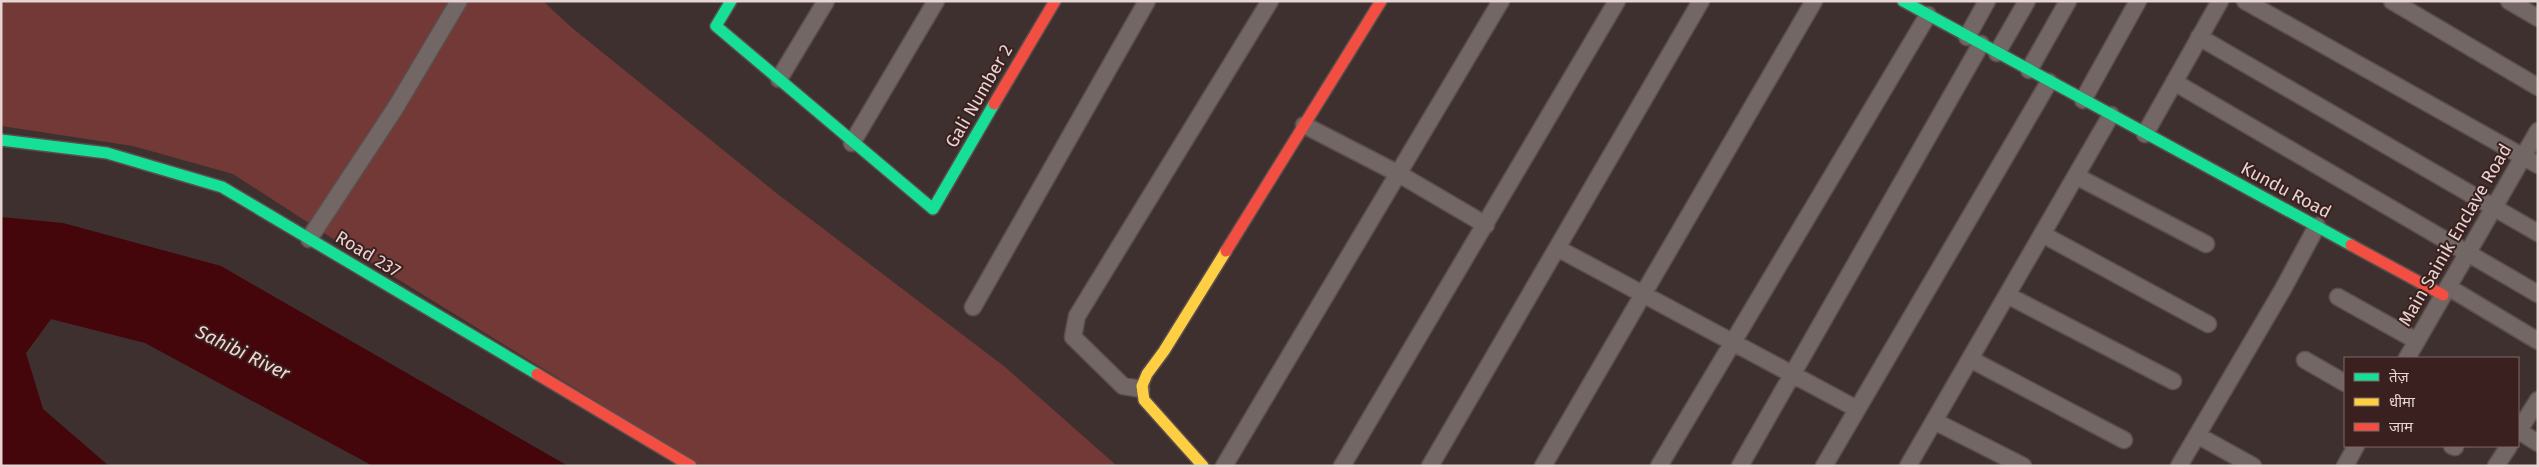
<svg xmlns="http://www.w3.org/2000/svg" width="2539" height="467" font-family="'Fira Sans','Noto Sans Devanagari',sans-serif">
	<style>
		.green { fill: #733937 }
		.water { fill: #44050b }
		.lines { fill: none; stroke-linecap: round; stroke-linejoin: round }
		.street-casing { stroke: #5b4e4c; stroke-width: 19 }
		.fast-casing { stroke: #5b4e4c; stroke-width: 14 }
		.slow-casing { stroke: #5b4e4c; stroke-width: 14 }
		.jam-casing { stroke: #5b4e4c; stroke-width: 14 }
		.street { stroke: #736765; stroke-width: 16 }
		.fast { stroke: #16e098; stroke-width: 11 }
		.slow { stroke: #ffcf43; stroke-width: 11 }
		.jam { stroke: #f24e42; stroke-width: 11 }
		.labels { text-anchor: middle; stroke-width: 4; stroke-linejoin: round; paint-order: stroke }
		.street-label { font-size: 18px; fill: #e7d5d3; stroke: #3a201e }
		.water-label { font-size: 19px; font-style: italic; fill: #f1d6d3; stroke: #3a201e }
	</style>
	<rect width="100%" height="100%" fill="#3e302e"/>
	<path class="green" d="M1,1H543L571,27L775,192L1005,367L1117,466H701L352,251L233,174L133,146L1,126Z"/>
	<path class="water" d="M1,217L63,223L221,266L568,466H373L145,343L51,319L26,353L43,409L109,466H1Z"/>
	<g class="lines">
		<defs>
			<path id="street" d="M2245,1L2538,165
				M2392,1L2538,87
				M2509,1L2538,18
				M1967,37L1987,1
				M2199,37L2538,233
				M1997,53L2027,1
				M2029,70L2068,1
				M779,79L826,1
				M2174,82L2538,294
				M2083,100L2138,1
				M1304,125L1399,174L1486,225
				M2145,134L2220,1
				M852,143L936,1
				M2076,176L2206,244
				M2042,234L2208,324
				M309,239L396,107L459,1
				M1557,248L1857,409
				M2448,287L2538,341
				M2007,295L2173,381
				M2338,297L2417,341
				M973,307L1147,1
				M2407,358L2538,131
				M1970,359L2124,440
				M2305,360L2345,383
				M1141,389L1123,386L1073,337L1077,316L1270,1
				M1934,421L2023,466
				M2519,431L2538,443
				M2518,432L2538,400
				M2197,435L2253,466
				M2452,446L2455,447
				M1224,466L1501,1
				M1342,466L1617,1
				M1430,466L1701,1
				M1543,466L1814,1
				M1659,466L1928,15
				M1740,466L1981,44
				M1824,466L2049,82
				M1908,466L2111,115
				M2179,466L2283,289L2317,226
				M2345,466L2356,446
				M2496,466L2509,446"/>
			<path id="fast" d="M731,1L716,26L933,209L994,104
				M1903,1L2351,245
				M1,140L107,153L222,187L537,374"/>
			<path id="slow" d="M1203,466L1144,400L1142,386L1147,374L1164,351L1226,251"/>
			<path id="jam" d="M994,104L1055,1
				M2351,245L2443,295
				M1226,251L1381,1
				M537,374L691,466"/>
		</defs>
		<use href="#street" class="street-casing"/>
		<use href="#fast" class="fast-casing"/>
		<use href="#slow" class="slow-casing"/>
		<use href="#jam" class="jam-casing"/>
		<use href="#street" class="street"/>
		<use href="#fast" class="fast"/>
		<use href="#slow" class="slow"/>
		<use href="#jam" class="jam"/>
	</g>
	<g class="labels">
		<g class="street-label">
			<text transform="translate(979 96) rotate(-60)" y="6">Gali Number 2</text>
			<text transform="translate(2286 190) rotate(28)" y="6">Kundu Road</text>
			<text transform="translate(2455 235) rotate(-60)" y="6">Main Sainik Enclave Road</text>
			<text transform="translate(368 254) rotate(31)" y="6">Road 237</text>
		</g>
		<g class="water-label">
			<text transform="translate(243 352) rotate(26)" y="7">Sahibi River</text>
		</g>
	</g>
	<rect width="2539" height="467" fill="none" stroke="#e7d5d3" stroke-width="5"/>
	<rect x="2344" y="357" width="175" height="90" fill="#3a201e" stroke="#7f6866"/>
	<rect x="2354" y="373" width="25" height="8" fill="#16e098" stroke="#7f6866"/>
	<text x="2389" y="382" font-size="15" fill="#e7d5d3">तेज़</text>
	<rect x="2354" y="398" width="25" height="8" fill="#ffcf43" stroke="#7f6866"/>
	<text x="2389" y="407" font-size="15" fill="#e7d5d3">धीमा</text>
	<rect x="2354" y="423" width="25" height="8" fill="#f24e42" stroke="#7f6866"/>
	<text x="2389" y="432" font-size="15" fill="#e7d5d3">जाम</text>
</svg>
